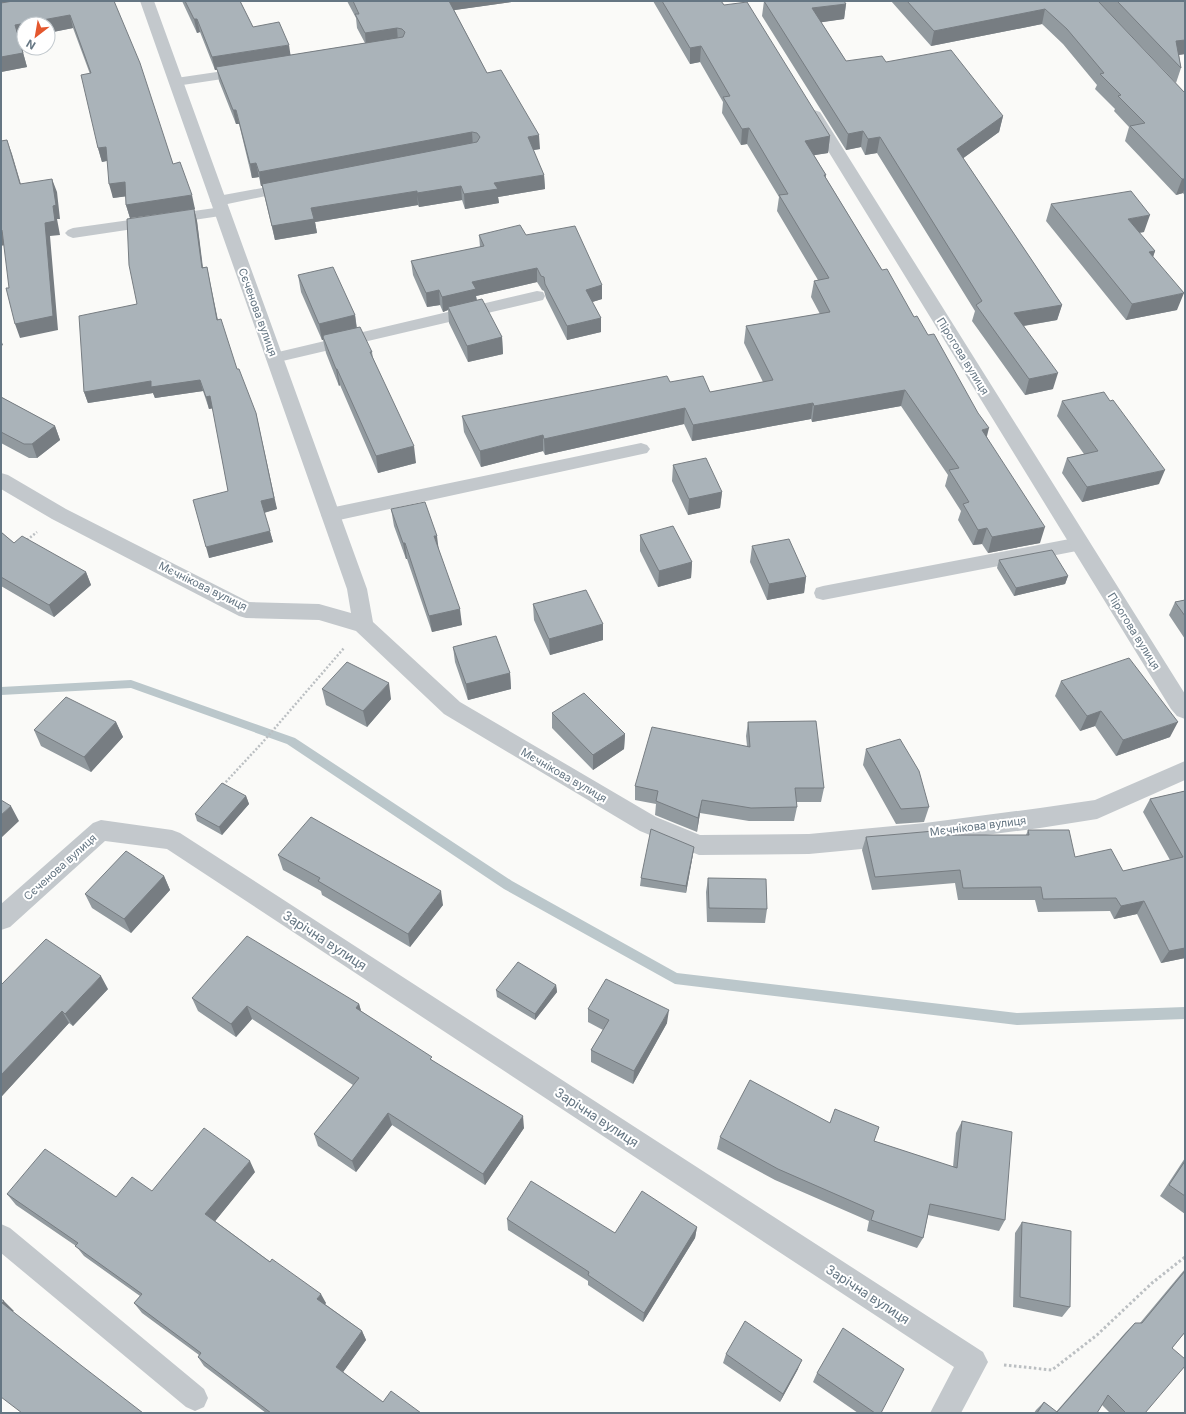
<svg xmlns="http://www.w3.org/2000/svg" width="1186" height="1414" font-family="Inter,sans-serif">
	<style>
		.lines { fill: none; stroke-linecap: round; stroke-linejoin: round }
		.stream { fill: #bbc7cb; fill-rule: evenodd }
		.path-far1 { stroke: #bbbfc2; stroke-width: 2.5; stroke-dasharray: 2 2; stroke-linecap: butt }
		.path { stroke: #bbbfc2; stroke-width: 3; stroke-dasharray: 2.5 2.5; stroke-linecap: butt }
		.lane { fill: #c3c8cc; fill-rule: evenodd }
		.street { fill: #c3c8cc; fill-rule: evenodd }
		.wall { fill: #929a9f }
		.shaded-wall { fill: #777d82 }
		.building { fill: #aab3b9; stroke: #777d82 }
		.labels { text-anchor: middle; stroke-width: 4; stroke-linejoin: round; paint-order: stroke }
		.street-label { font-size: 11px; fill: #657683; stroke: #fff }
		.near-street-label { font-size: 13px; fill: #657683; stroke: #fff }
	</style>
	<rect width="100%" height="100%" fill="#fafaf8"/>
	<g class="lines">
		<path class="stream" d="M131,680L295,738L512,881L677,973L1017,1013L1185,1007V1019L1017,1025L675,984L504,889L287,744L131,688L1,695V687Z"/>
		<path class="path-far1" d="M27,540L37,532
			M223,785L262,743L344,648"/>
		<path class="path" d="M1004,1365L1052,1370L1097,1335L1152,1283L1185,1257"/>
		<path class="lane" d="M244,68L249,69L251,72L249,75L176,86L171,85L169,82L171,79L176,78Z
			M289,183L294,184L296,187L294,190L218,206L213,204L210,201L213,198L218,196Z
			M222,207L227,209L230,212L227,215L73,238L68,236L65,233L68,230L73,228Z
			M537,291L543,292L545,296L543,300L274,363L268,362L266,358L268,354L274,353Z
			M641,443L647,445L650,449L647,453L330,522L324,520L321,515L324,510L330,508Z
			M1080,537L1087,539L1089,544L1087,549L823,600L816,598L814,593L816,588L823,586Z
			M1,1224L10,1228L204,1389L208,1398L204,1407L195,1411L186,1407L1,1253Z"/>
		<path class="street" d="M140,1H154L367,589L373,622L460,702L656,817L700,835L809,834L925,823L1040,808L1095,800L1185,761V780L1097,819L1040,828L925,843L809,854L699,855L640,831L444,714L356,631L319,620L246,618L239,616L52,519L1,489V473L8,475L66,509L249,602L319,604L351,613L347,589Z
			M814,110L820,112L822,115L1185,694V719L1177,716L1171,709L806,115L808,112Z
			M101,820L172,830L180,833L983,1352L988,1362L961,1413H930L954,1367L167,849L105,841L10,927L1,930V904L93,823Z"/>
	</g>
	<path class="wall" d="M1,1H114L173,164L195,209H194L197,221L203,267H207L218,320L277,509L264,513L273,542L209,558L228,491L213,408L209,409L203,391L155,398L153,393L88,403L84,392L137,304L189,210L130,218L126,205V196L113,198L107,161L102,162L98,148L90,74L73,28L48,33V24L19,38L27,67L1,72Z
		M182,1H240L253,27L291,55L365,43L357,28L356,18L347,1H519L454,10L487,73L540,149L533,150L544,175L545,189L498,197L499,203L465,209L462,200L419,207L418,205L315,222L317,233L275,240L262,186H261L259,177L252,178L239,124H236L219,81L217,70H215L200,32L197,33Z
		M653,1H721L724,5L830,136L828,153L814,155L826,175V178L882,270L914,317L987,437L1040,543L988,553L982,544L973,545L958,520L961,511L945,486L948,475L901,406L812,422L811,419L692,441L684,424L545,455L543,451L481,467L464,432L462,416L670,382L710,392L763,382L744,343L746,326L820,314L811,297L814,281L818,280L777,211L779,197L747,144L741,145L722,113L723,102L700,62L690,64Z
		M764,1L846,4L844,19L821,22L846,61L886,62L1003,116L999,132L963,158L1062,305L1057,320L1024,326L1053,389L1025,395L972,321L975,311L877,153L865,155L861,147L846,150L762,16Z
		M891,1H1098L1185,93V196L1183,193L1176,195L1125,141L1129,127L1114,111L1115,109L1095,89L1097,85L1063,44L1042,24L931,46Z
		M1098,1H1185V54L1179,55L1181,68L1176,83Z
		M1051,204L1144,232L1139,233L1155,251L1153,257L1177,310L1126,320L1046,221Z
		M479,235H526L602,285V299L592,302L601,318V332L567,340L546,298L544,291L542,290L537,282L476,296L477,300L502,337L503,354L468,362L449,323L448,310L443,312L440,305L427,307L413,275L411,261L480,247Z
		M298,275L355,315L357,328L372,352L373,358L416,463L378,473L340,385L339,386L326,353L323,340H322L301,292Z
		M1,397L55,426L60,440L37,458H29L1,443Z
		M1062,401H1110L1159,484L1082,502L1062,473L1067,458L1084,454L1057,416Z
		M673,465L722,492L720,508L688,515L672,481Z
		M391,509L439,551L462,625L432,632L407,559H406L394,526Z
		M1,532L14,543L86,572L91,585L54,617L1,586Z
		M640,535L692,562L691,578L658,587L640,551Z
		M752,546L806,577L804,593L767,600L750,562Z
		M999,560L1068,576L1065,584L1014,596L997,568Z
		M1185,600V639L1169,615L1175,602Z
		M533,604L603,624V640L550,655L534,620Z
		M453,647L510,673L511,689L468,700L455,662Z
		M1061,681L1170,737L1116,756L1095,726L1080,731L1055,696Z
		M322,689L391,699L367,727L326,705Z
		M552,713L625,734L624,749L593,770L552,728Z
		M116,722L123,737L91,772L41,746L34,730Z
		M748,722L824,788L821,802H796L797,807L794,821H749L700,813L697,832L655,815L656,804L635,800V786L747,746L746,736Z
		M866,749L929,807L924,822L896,824L863,765Z
		M1185,791V958L1161,963L1137,914L1114,919L1110,911L1038,912L1035,900H958L955,883L872,890L862,850L866,837L935,835H1026L1028,830L1075,857L1123,871L1170,860L1143,812L1150,799Z
		M246,796L249,804L222,835L197,821L195,814Z
		M694,847L693,854L686,893L640,886L641,878Z
		M278,855L443,905L410,947L322,895L321,891L283,870Z
		M164,876L170,890L131,933L92,908L85,894Z
		M708,878L767,909L765,923L707,922L706,892Z
		M1,985L108,989L73,1026L69,1023L2,1096L1,1095Z
		M556,985L557,992L535,1020L497,997L496,990Z
		M192,998L359,1004L361,1011L432,1060L524,1128L485,1185L392,1125L356,1172L318,1146L314,1134L353,1085L252,1019L236,1037L198,1011Z
		M588,1009L667,1023L633,1084L591,1062V1050L603,1030L588,1022Z
		M962,1121L1005,1220L999,1231L928,1215L923,1238L917,1248L867,1231L869,1221L775,1180L717,1149L720,1137L830,1123L874,1141L953,1167L956,1133Z
		M1185,1158V1214L1160,1196Z
		M255,1172L215,1221L326,1303L325,1304L362,1331L366,1340L343,1372L383,1402L421,1413H266L204,1366L198,1357L199,1355L142,1313L134,1303L140,1296L84,1256L76,1246L16,1205L7,1194L116,1197L152,1191Z
		M507,1219L615,1233L697,1227L695,1238L643,1322L588,1285V1281L508,1230Z
		M1022,1222L1070,1307L1062,1317L1013,1307L1015,1233Z
		M1185,1269V1332L1172,1348L1145,1413H1110L1102,1405L1097,1413H1034L1036,1410L1044,1402L1056,1412L1126,1332L1135,1323H1140Z
		M726,1354L798,1369L780,1402L723,1363Z
		M817,1373L881,1413H858L813,1382Z"/>
	<path class="shaded-wall" d="M1,1H29L1,6Z
		M448,1H519L448,11Z
		M846,4L844,19L810,24L812,8Z
		M1045,9L1042,24L931,46L934,31Z
		M70,15L73,28L48,33V24H24V37L19,38L27,67L1,72V57L15,25Z
		M194,19H197L200,32L197,33Z
		M397,28L398,42L366,46L365,33Z
		M1185,40V54L1171,56L1176,41Z
		M289,45L291,58L216,67L217,70H215L212,57Z
		M701,46L700,62L690,64V48Z
		M233,110H236L239,124H236Z
		M1003,116L999,132L954,165L957,149Z
		M749,128L747,144L741,145L742,129Z
		M863,131L861,147L846,150L848,134Z
		M472,132L473,147L261,186L259,172Z
		M539,135L540,149L528,151V137Z
		M830,136L828,153L803,157L805,141Z
		M880,137L877,153L865,155L868,139Z
		M7,140L12,154L25,198L20,184Z
		M106,147L110,160L102,162L98,148Z
		M256,163L259,177L252,178L250,164Z
		M544,175L545,189L498,197L499,203L465,209L464,194L494,183Z
		M52,179L57,192L60,219H57L60,235L50,236L58,330L20,338L15,324L45,223L53,206Z
		M1182,179H1185V187L1183,193L1176,195Z
		M125,182L129,196L113,198L109,184Z
		M461,186L462,200L419,207L417,193Z
		M417,191L418,205L315,222L317,233L275,240L272,226L311,208Z
		M192,195L195,209H194L197,221L204,279L202,268L194,209L130,218L126,205Z
		M1150,215L1144,232L1122,235L1128,219Z
		M2,230L8,244L1,246V231Z
		M1155,251L1149,268V252Z
		M207,267L209,278L220,332L217,320Z
		M537,268V282L476,296L477,304L448,307V310L443,312L442,297L472,282Z
		M602,285V299L586,304V290Z
		M439,290L440,305L427,307L426,293Z
		M1184,293L1177,310L1126,320L1132,304Z
		M1062,305L1057,320L1010,328L1014,313Z
		M355,315L357,332L323,337V340H322L319,324Z
		M601,318V332L567,340V326Z
		M502,337L503,354L468,362L467,346Z
		M1,340L3,345L1,346Z
		M336,369H337L340,385L339,386Z
		M1058,373L1053,389L1025,395L1029,379Z
		M200,380L203,391L155,398L153,393L88,403L84,392L151,381Z
		M905,390L901,406L812,422L814,406Z
		M210,396L214,408L209,409L206,397Z
		M813,403L811,419L692,441L693,425Z
		M685,408L684,424L545,455L544,439Z
		M256,413L277,509L263,513L261,501Z
		M55,426L60,440L37,458L32,444Z
		M989,428L985,444L982,430Z
		M543,435V451L481,467L480,451Z
		M414,446L416,463L378,473L376,456Z
		M1165,470L1159,484L1082,502L1087,487Z
		M722,492L720,508L688,515L689,499Z
		M1045,527L1040,543L988,553L992,537Z
		M987,528L982,544L973,545L978,530Z
		M270,531L273,542L209,558L206,547Z
		M434,536H437L439,552Z
		M403,543H405L407,559H406Z
		M692,562L691,578L658,587L659,571Z
		M86,572L91,585L54,617L49,605Z
		M1068,576L1065,584L1014,596L1016,588Z
		M806,577L804,593L767,600L769,584Z
		M460,609L462,625L432,632L429,616Z
		M603,624V640L550,655L549,639Z
		M510,673L511,689L468,700L466,684Z
		M389,683L391,699L367,727L363,711Z
		M1101,711L1095,726L1080,731L1087,716Z
		M116,722L123,737L91,772L84,757Z
		M1178,722L1170,737L1116,756L1123,740Z
		M625,734L624,749L593,770V755Z
		M246,796L249,804L222,835L219,827Z
		M702,800L700,813L697,832L698,818Z
		M11,806L19,821L1,838V815Z
		M694,847L693,854L686,893V886Z
		M164,876L170,890L131,933L124,919Z
		M441,891L443,905L410,947L408,934Z
		M1144,901L1137,914L1114,919L1121,906Z
		M1185,948V958L1161,963L1169,951Z
		M101,976L108,989L73,1026L65,1014Z
		M556,985L557,992L535,1020V1014Z
		M359,1004L363,1017L356,1008Z
		M247,1006L252,1019L236,1037L231,1024Z
		M669,1010L667,1023L633,1084L634,1071Z
		M62,1011L69,1023L2,1096L1,1095V1075Z
		M388,1113L392,1125L356,1172L352,1161Z
		M523,1116L524,1128L485,1185L483,1174Z
		M250,1161L255,1172L212,1225L205,1214Z
		M697,1227L695,1238L643,1322L644,1313Z
		M321,1294L326,1303L322,1308L317,1299Z
		M4,1301L14,1311L12,1312L2,1303Z
		M362,1331L366,1340L341,1375L336,1367Z
		M802,1360L798,1369L780,1402L783,1394Z"/>
	<path class="building" d="M13,1H114L140,63L173,164L180,162L192,195L126,205L125,182L109,184L106,147L98,148L81,75L91,73L70,15L15,25L23,53L1,57V3Z
		M185,1H240L253,27L279,22L289,45L212,57L197,19H194Z
		M353,1H449L487,73L501,70L539,135L528,137L544,175L494,183L498,189L464,194L461,186L417,193V191L311,208L314,219L272,226L262,184L477,142L480,137L477,133L472,132L259,172L256,163L250,164L236,110H233L216,67L403,37L405,32L402,29L397,28L365,33L355,14H359Z
		M662,1H721L724,5L747,2L830,136L805,141L826,175H824L882,270L887,269L914,317L917,316L928,335L934,334L978,413L989,428L982,430L1045,527L992,537L987,528L978,530L963,504L969,502L949,470L959,468L905,390L814,406L813,403L693,425L685,408L544,439L543,435L480,451L462,416L667,376L670,382L703,376L710,392L773,380L746,326L830,312L814,281L829,278L779,195L788,194L749,128L742,129L723,97L730,96L701,46L690,48Z
		M764,1H844L846,4L812,8L846,61L882,56L886,62L951,50L1003,116L957,149L1062,305L1014,313L1058,373L1029,379L976,305L982,301L880,137L868,139L863,131L848,134Z
		M907,1H1098L1185,93V179H1182L1130,126L1145,123L1118,96L1121,95L1100,74L1104,73L1067,29L1045,9L934,31Z
		M1117,1H1185V40L1176,41L1181,68Z
		M7,140L20,184L52,179L56,205L53,206L55,221L45,223L53,316L15,324L6,288H9L2,230L1,231V141Z
		M1131,191L1150,215L1128,219L1155,251L1149,252L1184,293L1132,304L1051,204Z
		M194,209L202,268L207,267L217,320L221,319L237,369H239L256,413L274,498L261,501L270,531L206,547L193,500L228,491L210,396L206,397L200,380L151,387V381L84,392L79,316L137,304L129,265L127,219Z
		M520,225L526,235L575,226L602,285L586,290L601,318L567,326L545,284L544,277L541,276L537,268L472,282L476,289L442,297L439,290L426,293L411,261L484,246L479,235Z
		M333,267L355,315L319,324L298,275Z
		M482,299L502,337L467,346L448,307Z
		M360,327L372,352H370L414,446L376,456L337,369H336L323,337L324,335Z
		M1104,392L1110,401L1113,400L1165,470L1087,487L1067,458L1098,451L1062,401Z
		M1,397L55,426L32,444H24L1,432Z
		M706,458L722,492L689,499L673,465Z
		M425,502L437,536H434L460,609L429,616L405,543H403L391,509Z
		M673,526L692,562L659,571L640,535Z
		M1,532L14,543L22,536L86,572L49,605L1,577Z
		M789,539L806,577L769,584L752,546Z
		M1052,550L1068,576L1016,588L999,560Z
		M586,590L603,624L549,639L533,604Z
		M1185,600V616L1175,602Z
		M496,636L510,673L466,684L453,647Z
		M1129,658L1178,722L1123,740L1101,711L1087,716L1061,681Z
		M347,662L389,683L363,711L322,689Z
		M584,693L625,734L593,755L552,713Z
		M66,697L116,722L84,757L34,730Z
		M816,721L824,788H795L797,807L751,808L702,800L698,818L656,801L658,791L635,786L652,727L750,747L748,722Z
		M900,739L919,771L929,807L901,809L866,749Z
		M222,783L246,796L219,827L195,814Z
		M1185,791V948L1169,951L1144,901L1121,906L1116,898L1043,899L1041,887L963,888L960,870L875,877L866,837L934,831L935,835H1029L1028,830H1069L1075,857L1111,849L1123,871L1183,857L1150,799Z
		M1,800L11,806L1,815Z
		M311,817L441,891L408,934L318,881L320,878L278,855Z
		M651,829L694,847L686,886L641,878Z
		M126,851L164,876L124,919L85,894Z
		M708,878L766,879L767,909L709,908Z
		M247,936L359,1004L356,1008L432,1057L430,1059L523,1116L483,1174L388,1113L352,1161L314,1134L359,1078L247,1006L231,1024L192,998Z
		M46,939L101,976L65,1014L62,1011L1,1075V985Z
		M518,962L556,985L535,1014L496,990Z
		M606,979L669,1010L634,1071L591,1050L609,1020L588,1009Z
		M750,1080L830,1123L835,1109L879,1127L874,1141L957,1168L962,1121L1012,1132L1005,1220L930,1204L923,1238L871,1220L874,1211L778,1169L720,1137Z
		M204,1128L250,1161L205,1214L270,1262L272,1259L321,1294L317,1299L362,1331L336,1367L383,1402L391,1391L421,1413H271L198,1357L201,1353L134,1303L142,1294L75,1246L78,1243L7,1194L45,1149L116,1197L132,1177L152,1191Z
		M1185,1161V1196L1169,1185Z
		M531,1181L615,1233L642,1191L697,1227L644,1313L588,1275L589,1272L507,1219Z
		M1022,1222L1071,1231L1070,1307L1020,1297Z
		M1185,1271V1332L1172,1348L1185,1359V1366L1145,1413H1126L1108,1395L1097,1413H1037L1044,1402L1057,1412L1135,1323H1142Z
		M1,1299L4,1301L2,1303L82,1366L143,1413H22L1,1397Z
		M745,1321L802,1360L783,1394L726,1354Z
		M843,1328L904,1369L881,1413H875L817,1373Z"/>
	<g class="labels">
		<g class="street-label">
			<text transform="translate(258 312) rotate(70)" y="4">Сєченова вулиця</text>
			<text transform="translate(963 356) rotate(58)" y="4">Пірогова вулиця</text>
			<text transform="translate(203 586) rotate(26)" y="4">Мєчнікова вулиця</text>
			<text transform="translate(1134 631) rotate(58)" y="4">Пірогова вулиця</text>
			<text transform="translate(564 775) rotate(30)" y="4">Мєчнікова вулиця</text>
			<text transform="translate(978 826) rotate(-7)" y="4">Мєчнікова вулиця</text>
			<text transform="translate(60 867) rotate(-42)" y="4">Сєченова вулиця</text>
		</g>
		<g class="near-street-label">
			<text transform="translate(325 940) rotate(33)" y="5">Зарічна вулиця</text>
			<text transform="translate(597 1117) rotate(33)" y="5">Зарічна вулиця</text>
			<text transform="translate(868 1294) rotate(33)" y="5">Зарічна вулиця</text>
		</g>
	</g>
	<rect width="1186" height="1414" fill="none" stroke="#657683" stroke-width="4"/>
	<g transform="translate(36 36) rotate(211)"><circle r="19" fill="#ffffff" stroke="#c1c8cd"/>
	<path d="M0-3L7 15L0 10L-7 15Z" fill="#e4572e"/>
	<text y="-6" font-size="11" font-weight="bold" text-anchor="middle" fill="#657683">N</text>
	</g>
</svg>
